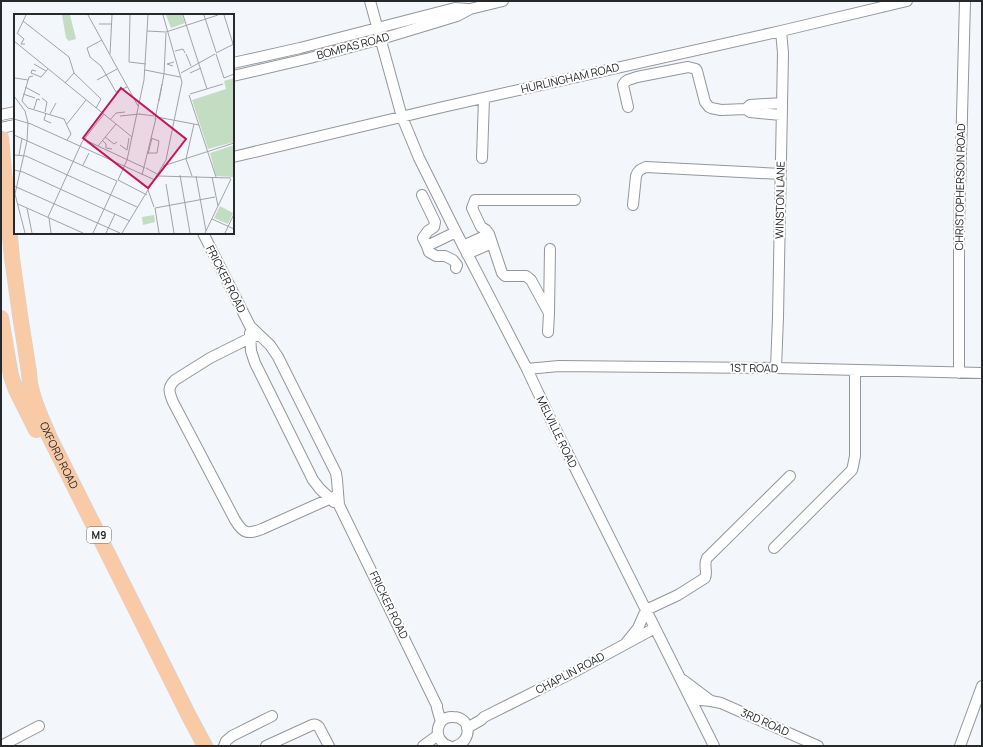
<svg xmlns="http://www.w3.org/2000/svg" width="983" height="747" font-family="Manrope,sans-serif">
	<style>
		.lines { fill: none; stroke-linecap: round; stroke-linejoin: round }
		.street-casing { stroke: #93969a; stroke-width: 12 }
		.primary-casing { stroke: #d4d4d4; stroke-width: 16 }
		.street { stroke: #fff; stroke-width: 10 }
		.primary { stroke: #f8caa6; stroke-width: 15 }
		.labels { text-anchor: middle; stroke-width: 4; stroke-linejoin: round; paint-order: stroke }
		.shield { fill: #fff; stroke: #68686a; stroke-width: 1 }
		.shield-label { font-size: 10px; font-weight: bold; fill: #27282a }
		.street-label { font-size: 11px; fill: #27282a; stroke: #fff }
		.inset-road { fill: none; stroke: #a1a4a7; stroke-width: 1 }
		.view { fill: #c2185b; fill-opacity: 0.15; stroke: #c2185b; stroke-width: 2 }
		.inset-edge { fill: none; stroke: #27282a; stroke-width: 2 }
	</style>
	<rect width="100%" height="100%" fill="#f3f7fb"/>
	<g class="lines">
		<defs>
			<path id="street" d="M370,1L402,117L419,158L456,232L527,369L551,420L714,746
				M233,63L300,48L455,8L468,9
				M233,76L310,58L381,39L457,16L470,9L503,1
				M628,107L623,85L625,82L628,80L637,77L688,67L696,69L697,71L705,102L709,107L711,108L721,110L746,109L750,105L782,103
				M746,109L750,112L781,115
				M1,115L15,112
				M1,128L15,125
				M233,157L443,107L781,31L907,1
				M482,158L484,98
				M422,195L435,222L434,227L428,231L423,238L427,246L456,232
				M633,205L636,176C638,170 641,169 646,167L781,174
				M203,233L250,326L270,345L278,357L336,473L337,480L339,505L437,706V708L441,722
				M427,246L429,252L436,256H445L453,260L457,265L456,268
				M463,246L489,234
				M467,254L492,243
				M549,313L550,249
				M548,332L549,313L531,280L526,276H505L502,273L489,234L486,230L481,227L472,208L475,200H575
				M250,333L251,351L255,363L313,480L320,489L334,502
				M259,335L250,338L210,358L175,380C167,388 169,392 173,402L235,520C243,533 247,535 262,529L338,495
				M776,368L778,317L783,53L781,31
				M527,369L559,366L776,368L982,373
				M959,373V230L965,1
				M774,548L852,470L853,466L855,456V370
				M626,643L638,628L646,610L678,595L705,578C708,571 703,565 707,558L790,476
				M683,680L711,701
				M691,699L711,701L721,703L818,746
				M467,728L481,720L484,717L572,673L655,628
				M1,746L39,726
				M224,746L226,741L232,736L272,716
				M266,746L312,725C315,724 317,725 319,727L329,746
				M423,746L438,735
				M449,746C432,741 435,716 453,717C471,717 473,740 456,746
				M960,746L982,686"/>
			<g id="primary">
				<path id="s1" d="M1,138L12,258L20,315L29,372L30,384L34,399L40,415L49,436L190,718L205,746"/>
				<path d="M1,318L11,376L16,390L36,430"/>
			</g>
		</defs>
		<use href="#street" class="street-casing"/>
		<use href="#primary" class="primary-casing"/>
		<use href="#street" class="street"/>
		<use href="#primary" class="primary"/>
	</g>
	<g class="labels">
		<rect class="shield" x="87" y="527" width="24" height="16" rx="3"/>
		<g class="shield-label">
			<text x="99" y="539">M9</text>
		</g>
		<g class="street-label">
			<text transform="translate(353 46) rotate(-15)" y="4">BOMPAS ROAD</text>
			<text transform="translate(570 78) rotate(-13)" y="4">HURLINGHAM ROAD</text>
			<text transform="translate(960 187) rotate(-89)" y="4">CHRISTOPHERSON ROAD</text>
			<text transform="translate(780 200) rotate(-89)" y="4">WINSTON LANE</text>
			<text transform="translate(226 279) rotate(63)" y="4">FRICKER ROAD</text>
			<text transform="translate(754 368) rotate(1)" y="4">1ST ROAD</text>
			<text transform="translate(557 432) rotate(64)" y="4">MELVILLE ROAD</text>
			<text dy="4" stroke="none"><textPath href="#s1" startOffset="325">OXFORD ROAD</textPath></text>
			<text transform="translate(389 605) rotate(64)" y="4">FRICKER ROAD</text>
			<text transform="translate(570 673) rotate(-28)" y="4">CHAPLIN ROAD</text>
			<text transform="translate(765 722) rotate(24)" y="4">3RD ROAD</text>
		</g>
	</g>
	<g transform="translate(14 14)">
		<rect width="220" height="220" fill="#f3f7fb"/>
		<path d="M48,1H56L62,25L55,27L52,24ZM152,1H168L171,9L157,14ZM220,64V128L194,135L178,86L212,75L210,67ZM220,131L219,163L202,162L196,139ZM206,192L219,199L214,210L200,204ZM140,201L141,208L129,211L128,203Z" fill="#c3ddc2"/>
		<path class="inset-road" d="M74,1L124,92M116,1L115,48L132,50M169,1L193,75M190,1L202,38M210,1L220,33M9,7L55,43L60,59L87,85L82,94M85,10H98M133,17L152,18L204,1M3,20L12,1M4,20L10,25L7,30H11M88,26L73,34L76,43L87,52L102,78L113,73M0,27L118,123M161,37L169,35L171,39M202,39L220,30M96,40L98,1M172,40L177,52M202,40L210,64L220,60M20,50L32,57M159,52L153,50L160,48M131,56L166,63M22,57L18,56L17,59L27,63L34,55M167,59L201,40M176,59L187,54M1,64L14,66M83,66L103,55M130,66L113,146L104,166L133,181M130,66L134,1M51,69L60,59M11,73L26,81M9,80L21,84M176,80L209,70M175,81L202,163M0,82L11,97L14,109L13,127L1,180L11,219M28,84L33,88L31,98M8,87L14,94L50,105L57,120L53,126M8,87L15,63L19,62M145,87L150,60L152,19M20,95L23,85L26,86M32,99L30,106L37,109M36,100L42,89M125,100L140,102M106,102L126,100M143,103L185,111M0,105L17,110L141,166M141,105L148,70M96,106L102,99L111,98M53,110L72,86M0,121L103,167L79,219M91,123L100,130L103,128M69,125L131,154M88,126L92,130V134L98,135M106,131L113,136L115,124M84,132L102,110M134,139H143L145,127L137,124M134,140L138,124M0,141L12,142L123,193M5,141L8,124M69,151L75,139M149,152L220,129M132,154L143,160M0,156L9,158L116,207M128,161L142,104M166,161L176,219M144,162L217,164M178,162L172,145L180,110M182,162L192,217M198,163L204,192M152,170L160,219M0,172L106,219M134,176L140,193M4,190L69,219M13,194L18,219M34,203L68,128L90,100M35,204L37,219M198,205L220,215M92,219L101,200M108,219L152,146L168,68L149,1M145,219L141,194L201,183M191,219L217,165M211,219L220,200"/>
		<path class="view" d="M107,74L172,125L134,174L69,124Z"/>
		<rect width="220" height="220" class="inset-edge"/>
	</g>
	<rect width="983" height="747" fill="none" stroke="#27282a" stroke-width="4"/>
</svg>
